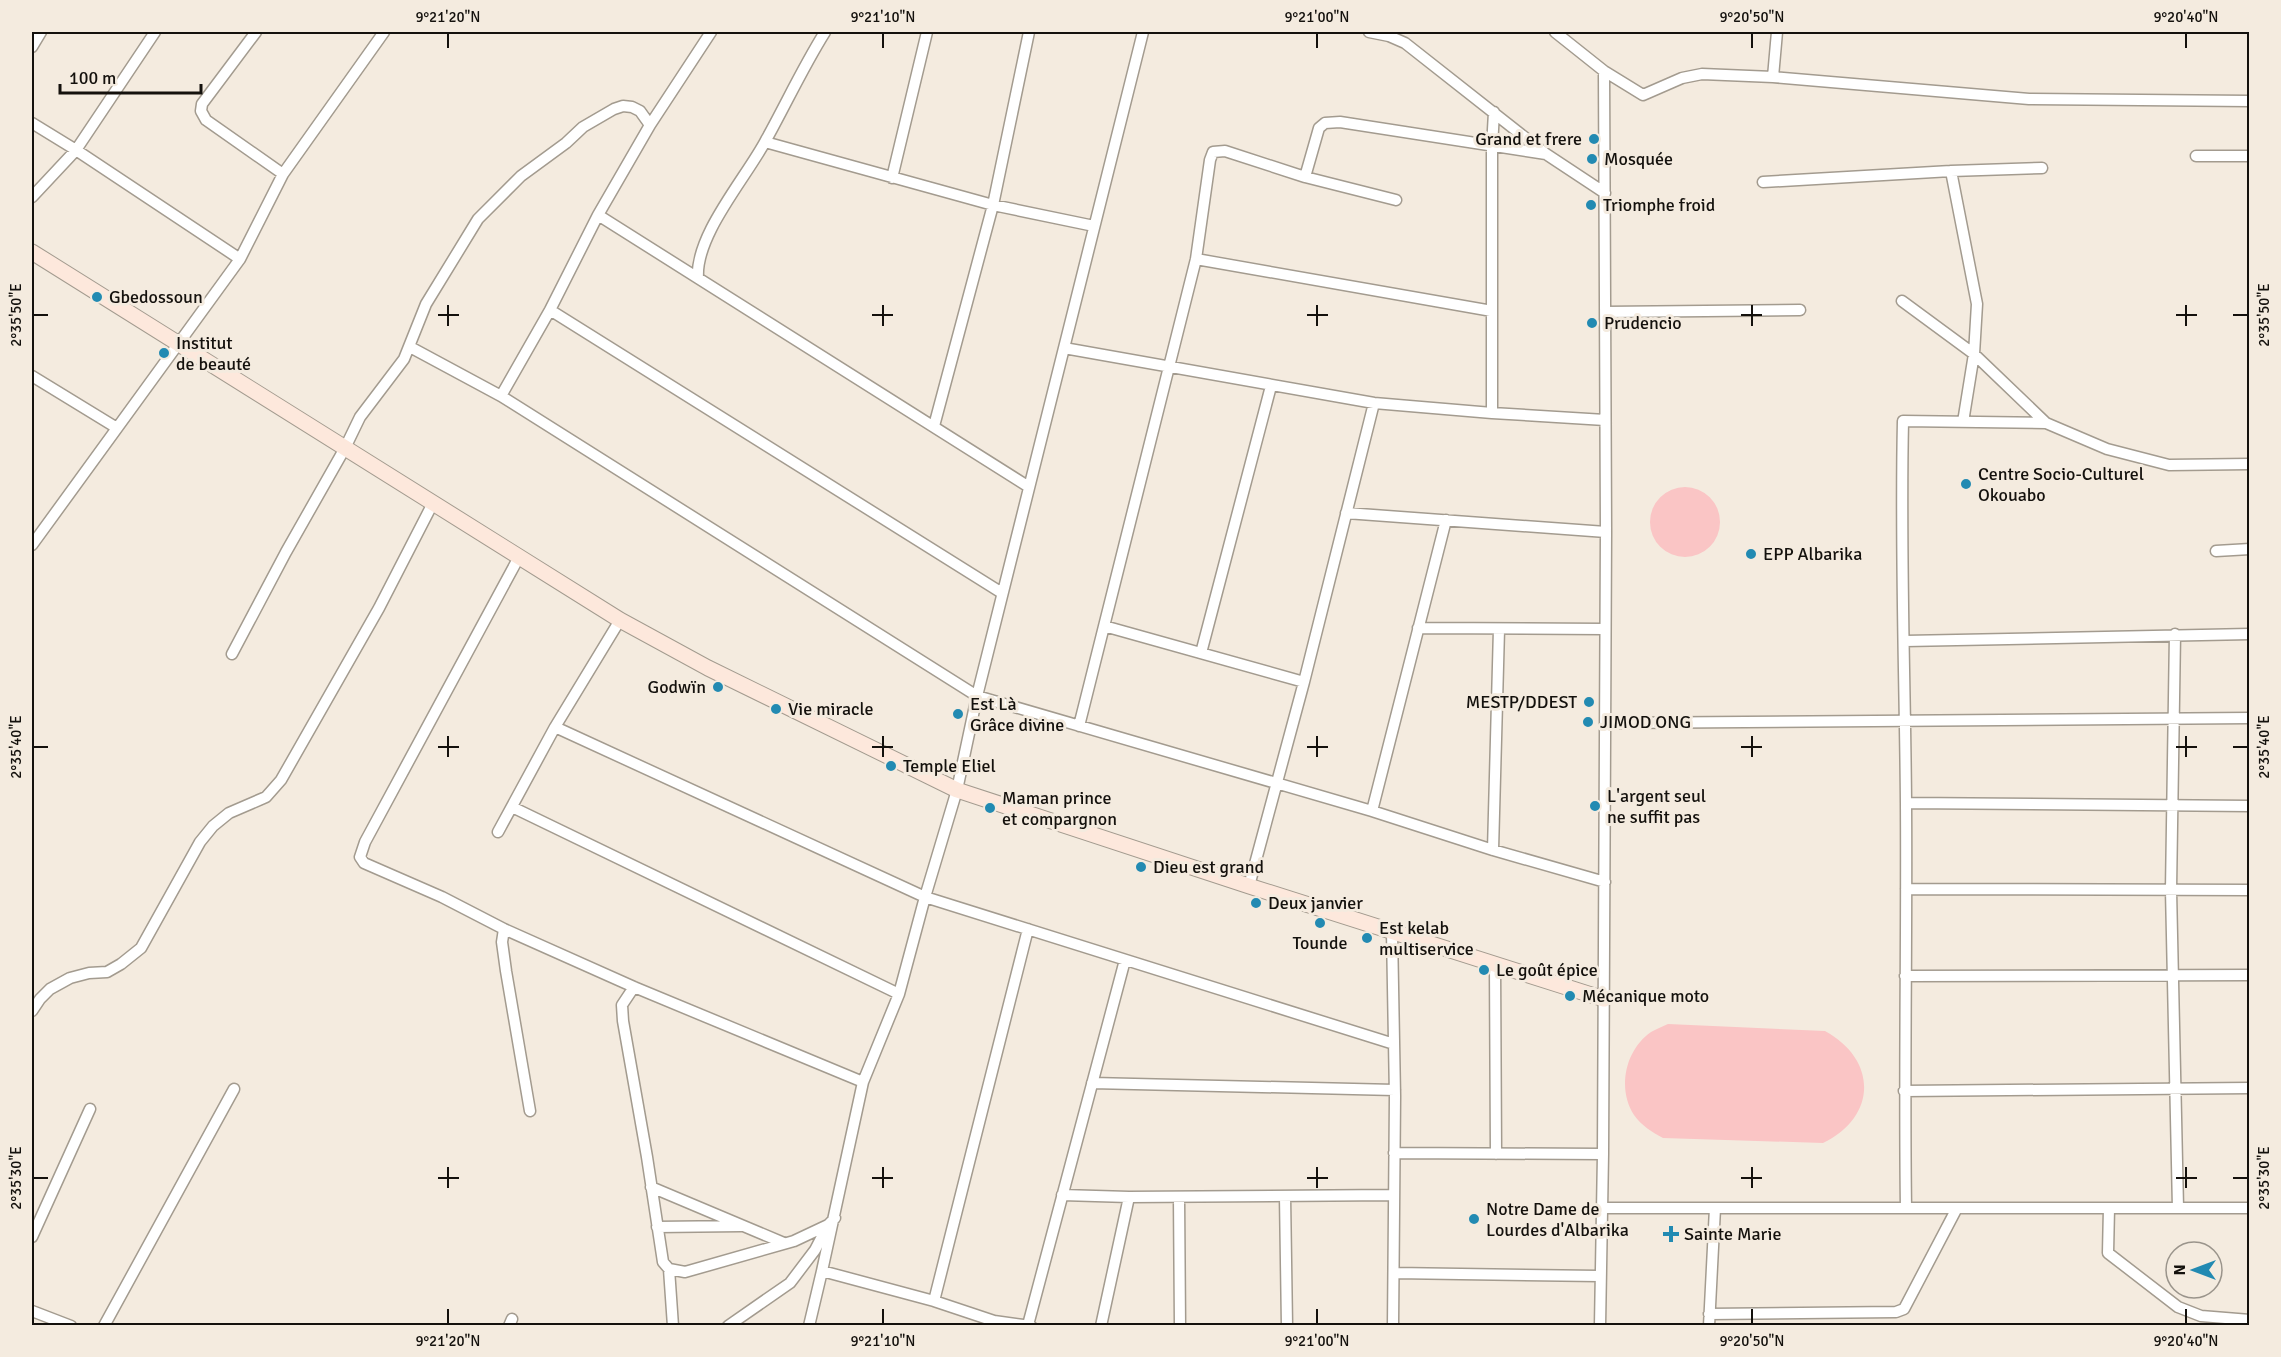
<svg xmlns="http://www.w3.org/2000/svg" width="2281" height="1357" font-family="Signika,sans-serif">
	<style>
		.green { fill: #fac5c5 }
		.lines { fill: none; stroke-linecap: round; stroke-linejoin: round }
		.street-casing { stroke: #a39b8f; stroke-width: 13 }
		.secondary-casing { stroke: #a39b8f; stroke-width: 17 }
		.street { stroke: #fff; stroke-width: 10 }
		.secondary { stroke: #fde8dc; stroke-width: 15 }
		.ticks { fill: none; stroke: #14110d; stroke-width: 2 }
		.poi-dot { fill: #228ab2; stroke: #f4ebdf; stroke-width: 2 }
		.labels { text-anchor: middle; stroke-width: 6; stroke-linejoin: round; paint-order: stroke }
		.poi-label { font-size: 18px; fill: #14110d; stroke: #f4ebdf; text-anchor: start }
		.neatline { fill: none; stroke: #14110d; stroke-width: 2 }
		.ticks-label { font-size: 15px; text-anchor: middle; fill: #14110d }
	</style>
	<rect width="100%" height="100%" fill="#f4ebdf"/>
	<path class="green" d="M1650 522a35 35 0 1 1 70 0a35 35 0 1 1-70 0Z
		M1668,1024L1825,1031C1878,1060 1877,1117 1823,1143L1663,1138C1652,1132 1642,1126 1634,1115C1617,1089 1625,1050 1651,1032C1656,1029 1662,1027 1668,1024Z"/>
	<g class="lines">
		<defs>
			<path id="street" d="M256,32L202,104L201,111L206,120L283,174
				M1369,32L1389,36L1405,43L1546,154L1605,193
				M1555,32L1604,71L1643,95L1682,78L1702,74L1773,77L2029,99L2250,101
				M32,47L41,32
				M1773,77L1777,32
				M32,123L76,150L240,259
				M765,142L993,205L1094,226
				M2196,156H2250
				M1951,171L1977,304L1974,354L1963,422
				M1305,177L1319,128L1325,123L1340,122L1546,154
				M892,178L927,32
				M1763,182L1951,171L2042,168
				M32,197L76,150L155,32
				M598,215L1029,487
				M1196,259L1492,311
				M698,278C695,235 746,178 766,140C786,104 803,67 825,32
				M1902,301L1974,354L2046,423L2107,449L2169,465L2250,464
				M550,310L1002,593
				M1605,312L1800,310
				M410,347L501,396L977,696L1372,811L1493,850L1605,882
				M1064,348L1374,403L1492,413L1605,420
				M32,376L117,428
				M501,396L550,310L598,215L650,125L711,32
				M1492,413V147L1494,112
				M934,426L993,205L1029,32
				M1346,513L1606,532
				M32,545L240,259L283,174L384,32
				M2216,551L2250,549
				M519,557L365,842L360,857L364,863L442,897L504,929L634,987L863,1082
				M1104,626L1304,682L1374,403
				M1418,628L1605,629
				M2175,634L2171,890L2178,1208
				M1905,641L2250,634
				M1201,653L1271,386
				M232,654L286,552L345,448L360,417L404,359L426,304L478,219L521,176L566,143L583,127L614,109L623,106L632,107L640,111L650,125
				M1605,723L2250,718
				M1079,726L1196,259L1210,160L1213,152L1225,151L1305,177L1396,200
				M555,727L925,897L1394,1044
				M1906,803L2250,806
				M512,807L899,994
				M1372,811L1446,520
				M498,832L555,727L620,620
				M1493,850L1499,629
				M1249,886L1304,682
				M1906,889L2250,890
				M504,929L502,942L506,971L530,1111
				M1392,932L1395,1096L1393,1326
				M1495,965L1496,1154
				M1905,976L2250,975
				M634,987L622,1005L623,1021L647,1157L663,1262L669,1269L685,1272L794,1241L828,1225L835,1218
				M32,1011L40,999L50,989L70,978L89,973L107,972L121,964L141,948L200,842L213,826L229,813L266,797L281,780L379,608L433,503
				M1092,1083L1395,1090
				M1904,1091L2250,1088
				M1394,1153L1603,1154
				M651,1187L784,1243
				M1062,1195L1129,1197L1393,1195
				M1285,1196L1287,1326
				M1179,1197L1180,1326
				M1602,1208H2250
				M1906,1208C1904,1073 1907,938 1906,803C1905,676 1900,549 1903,421L2046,423
				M2109,1208L2108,1253L2178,1307L2201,1316L2250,1320
				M657,1227L741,1226
				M32,1237L90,1109
				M669,1269L673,1326
				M1395,1273L1599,1276
				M934,1301L1028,929
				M32,1311L71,1326
				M1709,1314L1896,1312L1904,1309L1957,1208
				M1028,1325L1125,960
				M104,1326L234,1089
				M509,1326L512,1319
				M728,1326L790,1283L815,1250L828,1225
				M809,1326L822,1271
				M1031,1326L994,1321L934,1301L822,1271L863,1082L899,994L925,897L957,790L977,696L1143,32
				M1101,1326L1129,1197
				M1600,1326L1603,1154L1606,532L1604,71
				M1709,1326L1715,1208"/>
			<path id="secondary" d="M32,252L620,620L708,668L957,790L1249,886L1604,999"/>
		</defs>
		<use href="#street" class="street-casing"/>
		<use href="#secondary" class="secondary-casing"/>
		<use href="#street" class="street"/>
		<use href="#secondary" class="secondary"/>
	</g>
	<path class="ticks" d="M448,33V48M883,33V48M1317,33V48M1752,33V48M2186,33V48M448,305V326M883,305V326M1317,305V326M1752,305V326M2186,305V326M33,315H48M438,315H459M872,315H893M1307,315H1328M1741,315H1762M2176,315H2197M2233,315H2248M448,736V757M883,736V757M1317,736V757M1752,736V757M2186,736V757M33,747H48M438,747H459M872,747H893M1307,747H1328M1741,747H1762M2176,747H2197M2233,747H2248M448,1167V1188M883,1167V1188M1317,1167V1188M1752,1167V1188M2186,1167V1188M33,1178H48M438,1178H459M872,1178H893M1307,1178H1328M1741,1178H1762M2176,1178H2197M2233,1178H2248M448,1309V1324M883,1309V1324M1317,1309V1324M1752,1309V1324M2186,1309V1324"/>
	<g class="poi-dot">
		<circle cx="1594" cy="139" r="6"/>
		<circle cx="1592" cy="159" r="6"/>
		<circle cx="1591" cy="205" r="6"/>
		<circle cx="97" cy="297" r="6"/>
		<circle cx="1592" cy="323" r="6"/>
		<circle cx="164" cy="353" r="6"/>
		<circle cx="1966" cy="484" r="6"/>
		<circle cx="1751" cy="554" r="6"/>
		<circle cx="718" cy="687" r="6"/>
		<circle cx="1589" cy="702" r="6"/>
		<circle cx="776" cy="709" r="6"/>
		<circle cx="958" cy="714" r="6"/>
		<circle cx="1588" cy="722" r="6"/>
		<circle cx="891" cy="766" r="6"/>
		<circle cx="1595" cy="806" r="6"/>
		<circle cx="990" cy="808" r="6"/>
		<circle cx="1141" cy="867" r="6"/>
		<circle cx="1256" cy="903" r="6"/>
		<circle cx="1320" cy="923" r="6"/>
		<circle cx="1367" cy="938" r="6"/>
		<circle cx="1484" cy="970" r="6"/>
		<circle cx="1570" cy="996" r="6"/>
		<circle cx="1474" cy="1219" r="6"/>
		<path d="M1668 1225h6v6h6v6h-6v6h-6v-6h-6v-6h6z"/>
	</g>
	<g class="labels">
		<g class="poi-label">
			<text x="1582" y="145" text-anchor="end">Grand et frere</text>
			<text x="1604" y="165">Mosquée</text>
			<text x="1603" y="211">Triomphe froid</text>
			<text x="109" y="303">Gbedossoun</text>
			<text x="1604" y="329">Prudencio</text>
			<text x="176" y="349">Institut<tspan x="176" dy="21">de beauté</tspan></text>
			<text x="1978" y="480">Centre Socio-Culturel<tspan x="1978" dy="21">Okouabo</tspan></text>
			<text x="1763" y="560">EPP Albarika</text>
			<text x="706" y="693" text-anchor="end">Godwïn</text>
			<text x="1577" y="708" text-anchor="end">MESTP/DDEST</text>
			<text x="970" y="710">Est Là<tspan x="970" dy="21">Grâce divine</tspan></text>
			<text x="788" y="715">Vie miracle</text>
			<text x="1600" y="728">JIMOD ONG</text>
			<text x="903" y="772">Temple Eliel</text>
			<text x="1607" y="802">L'argent seul<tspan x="1607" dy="21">ne suffit pas</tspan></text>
			<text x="1002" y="804">Maman prince<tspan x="1002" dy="21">et compargnon</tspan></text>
			<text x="1153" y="873">Dieu est grand</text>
			<text x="1268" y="909">Deux janvier</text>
			<text x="1379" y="934">Est kelab<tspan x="1379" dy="21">multiservice</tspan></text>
			<text x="1320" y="949" text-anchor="middle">Tounde</text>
			<text x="1496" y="976">Le goût épice</text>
			<text x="1582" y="1002">Mécanique moto</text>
			<text x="1486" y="1215">Notre Dame de<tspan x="1486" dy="21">Lourdes d'Albarika</tspan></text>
			<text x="1684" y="1240">Sainte Marie</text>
		</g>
	</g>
	<rect width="2281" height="1357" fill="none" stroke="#f4ebdf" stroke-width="66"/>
	<g transform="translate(2194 1270) rotate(270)"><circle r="28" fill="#f4ebdf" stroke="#9a948b" stroke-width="1.5"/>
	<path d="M0-4.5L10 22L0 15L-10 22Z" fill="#228ab2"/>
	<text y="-9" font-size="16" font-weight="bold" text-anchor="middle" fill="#14110d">N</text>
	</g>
	<path d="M60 84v9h141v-9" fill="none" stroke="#14110d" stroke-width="3"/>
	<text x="69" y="84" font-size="18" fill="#14110d" stroke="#f4ebdf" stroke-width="4.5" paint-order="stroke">100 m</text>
	<rect x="33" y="33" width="2215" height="1291" class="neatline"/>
	<g class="ticks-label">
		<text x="448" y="22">9°21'20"N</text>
		<text x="883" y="22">9°21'10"N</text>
		<text x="1317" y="22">9°21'00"N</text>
		<text x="1752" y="22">9°20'50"N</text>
		<text x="2186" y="22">9°20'40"N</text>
		<text transform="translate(2264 315) rotate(-90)" y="5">2°35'50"E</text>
		<text transform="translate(16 315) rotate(-90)" y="5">2°35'50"E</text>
		<text transform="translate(2264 747) rotate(-90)" y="5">2°35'40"E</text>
		<text transform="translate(16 747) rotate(-90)" y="5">2°35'40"E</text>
		<text transform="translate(2264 1178) rotate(-90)" y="5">2°35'30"E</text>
		<text transform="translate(16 1178) rotate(-90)" y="5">2°35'30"E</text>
		<text x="448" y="1346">9°21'20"N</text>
		<text x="883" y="1346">9°21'10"N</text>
		<text x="1317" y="1346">9°21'00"N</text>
		<text x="1752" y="1346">9°20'50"N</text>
		<text x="2186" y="1346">9°20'40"N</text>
	</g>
</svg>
